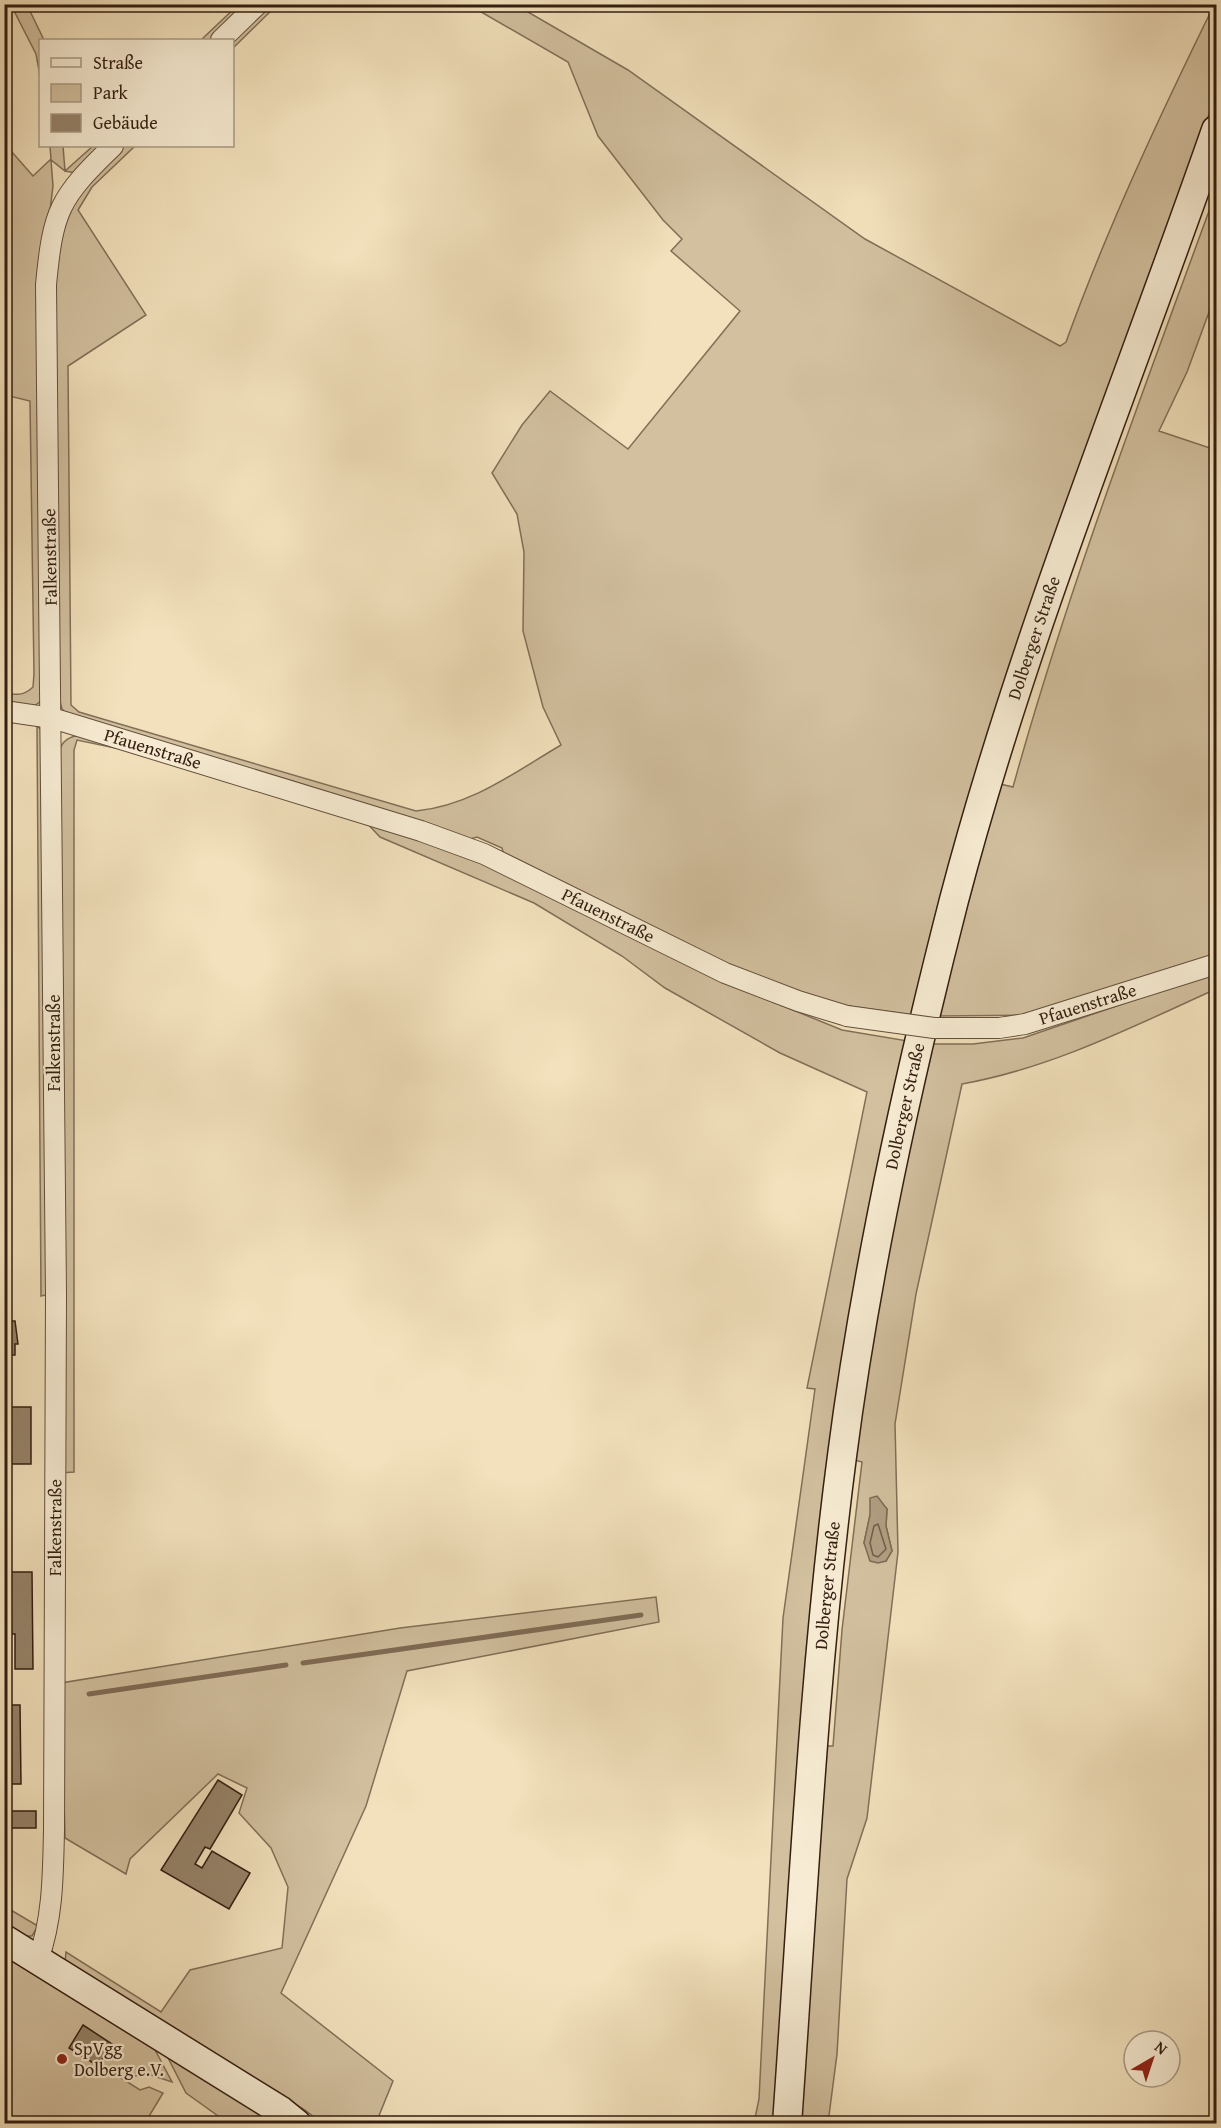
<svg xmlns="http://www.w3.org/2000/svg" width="1221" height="2128" font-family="'Gentium Book Plus',serif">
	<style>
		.green { fill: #d2c09f; stroke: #826f58; stroke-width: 1.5; fill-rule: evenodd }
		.water { fill: #b19f82; stroke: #7f6b55; stroke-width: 1.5 }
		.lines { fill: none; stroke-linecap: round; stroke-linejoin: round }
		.shore { stroke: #725e4a; stroke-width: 1.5 }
		.stream { stroke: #7f6b55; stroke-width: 5 }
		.building { fill: #96836a; stroke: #331e11; stroke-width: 1.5 }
		.minor-casing { stroke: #634f3c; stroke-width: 22 }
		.secondary-casing { stroke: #331e11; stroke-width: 31 }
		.minor { stroke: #f7ecd3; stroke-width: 20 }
		.secondary { stroke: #f7ecd3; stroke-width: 28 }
		.minor-bridge-casing { stroke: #634f3c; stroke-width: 22; stroke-linecap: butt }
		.minor-bridge { stroke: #f7ecd3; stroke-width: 20 }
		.poi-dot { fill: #8f2418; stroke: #f7ecd3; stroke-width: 2 }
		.labels { text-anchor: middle; stroke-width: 4.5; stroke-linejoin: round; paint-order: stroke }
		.street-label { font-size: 18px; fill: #331e11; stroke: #f7ecd3 }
		.poi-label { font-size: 18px; fill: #331e11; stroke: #f7ecd3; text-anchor: start }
	</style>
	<rect width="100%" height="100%" fill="#f2e1bc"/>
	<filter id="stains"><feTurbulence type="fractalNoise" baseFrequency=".00333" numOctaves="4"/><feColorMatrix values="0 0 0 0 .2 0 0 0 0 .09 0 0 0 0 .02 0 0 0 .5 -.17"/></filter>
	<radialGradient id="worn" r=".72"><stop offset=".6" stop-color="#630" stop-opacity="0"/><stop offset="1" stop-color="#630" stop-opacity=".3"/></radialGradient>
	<path class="green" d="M11,5H27L44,40H40V76L36,54Z
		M238,5H252L215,40H201Z
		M267,5H277L233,48L231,40Z
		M469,5H516L628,70L865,239L1060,346L1066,342C1108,226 1160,115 1214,5H1216V93L913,1015L849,1006L847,1011L759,981L504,856L502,848L477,837L470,839L69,716L62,709L58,694L53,285L63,220L85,183L123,146H135L92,187L78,210L146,315L68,366L71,705L79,712L106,720L416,811C471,806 515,772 561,745L543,707L523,631L524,552L517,514L492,473L522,425L550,391L628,449L740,311L671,251L682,239L663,220L598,136L568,62Z
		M4,143L33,176L51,159L50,146H63L65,171L93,146H108L76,173L65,171L51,160L53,186L49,219L41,701L34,706H5L4,693C16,695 24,696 33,687L34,674L30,401L5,395Z
		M1216,192V293L1187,372L1159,431L1216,450V956L1031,1015L938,1016L1000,784L1013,787C1069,585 1144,389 1216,192Z
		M37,726L45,733L50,1294L41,1296Z
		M83,735L149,755L77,740L74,750V1472L60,1473L58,754C62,740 69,736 83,735Z
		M364,820L487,865L722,981L842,1030L908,1041L893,1105L778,2123H754L759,2099L783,1618L815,1389L807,1388L867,1092L780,1053L665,988L622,956L534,903L380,837Z
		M1216,972V989C1134,1026 1052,1068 962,1084L916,1294L895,1424L898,1552L867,1818L847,1879L837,2054L828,2123L798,2124L821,1746H833L842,1630L862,1462L851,1459L887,1251L931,1044H973L1023,1038ZM887,1509L886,1526L892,1551L886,1561L864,1543L870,1515Z
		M656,1597L659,1622L407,1671L366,1806L281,1993L393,2081L376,2123H322L305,2110L65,1962L66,1952L161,2012L190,1970L282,1948L288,1887L271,1848L239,1813L247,1788L218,1774L130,1859L126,1874L65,1838L61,1683L400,1628Z
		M4,1906L38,1926L32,1936H21L5,1925Z
		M4,1950L152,2044L172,2082L148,2074L121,2078L140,2090L149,2087L163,2093L145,2123H5Z
		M163,2048L275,2123H228L186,2093Z"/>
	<path class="water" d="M877,1496L887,1509L886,1526L892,1551L886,1561L878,1563L870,1561L864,1543L870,1515V1498Z"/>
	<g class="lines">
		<path class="shore" d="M878,1524L886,1549L878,1557L873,1555L870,1543L874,1526Z"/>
		<path class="stream" d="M303,1663L641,1615
			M89,1694L286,1665"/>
	</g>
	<path class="building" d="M4,1321H15L18,1344H15V1355H4Z
		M4,1407H31V1464H4Z
		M4,1572H32L33,1669H15V1634H4Z
		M4,1705H20L21,1784H4Z
		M218,1780L242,1795L210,1849L205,1847L195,1864L202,1868L212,1851L250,1873L229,1909L161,1870Z
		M10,1811H36V1828H11Z
		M83,2025L112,2044L98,2066L69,2048Z"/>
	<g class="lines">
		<defs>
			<g id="minor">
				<path d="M221,40L258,4"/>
				<path id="s1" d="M4,711L52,718L421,831L484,854L725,973L798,1001L847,1016"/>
				<path id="s2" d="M999,1028L1025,1024L1216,964"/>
				<path id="s3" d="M38,1960C53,1918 53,1875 54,1830L56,1294L46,285C53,210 59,198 113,146"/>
			</g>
			<g id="secondary">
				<path d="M4,1939L281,2111L297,2124"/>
				<path id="s4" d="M787,2124C803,1901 813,1677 842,1456C866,1269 907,1083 954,900C1023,637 1127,386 1216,130"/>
			</g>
		</defs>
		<use href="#minor" class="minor-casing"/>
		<use href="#secondary" class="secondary-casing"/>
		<use href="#minor" class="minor"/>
		<use href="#secondary" class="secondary"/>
		<defs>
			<path id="minor-bridge" d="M847,1016L934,1028H999"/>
		</defs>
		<use href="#minor-bridge" class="minor-bridge-casing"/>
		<use href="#minor-bridge" class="minor-bridge"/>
	</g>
	<circle class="poi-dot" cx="62" cy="2059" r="6"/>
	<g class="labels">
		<g class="street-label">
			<text transform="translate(50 557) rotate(-91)" y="6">Falkenstraße</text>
			<text dy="6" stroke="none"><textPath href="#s4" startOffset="1512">Dolberger Straße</textPath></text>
			<text dy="6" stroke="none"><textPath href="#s1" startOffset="154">Pfauenstraße</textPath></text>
			<text dy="6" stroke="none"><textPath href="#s1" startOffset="640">Pfauenstraße</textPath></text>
			<text dy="6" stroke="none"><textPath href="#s2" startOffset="92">Pfauenstraße</textPath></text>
			<text transform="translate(54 1043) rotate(-90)" y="6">Falkenstraße</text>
			<text dy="6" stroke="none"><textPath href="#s4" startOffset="1026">Dolberger Straße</textPath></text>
			<text dy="6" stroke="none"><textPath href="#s3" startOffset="434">Falkenstraße</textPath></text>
			<text dy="6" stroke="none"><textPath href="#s4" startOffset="540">Dolberger Straße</textPath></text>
		</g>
		<g class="poi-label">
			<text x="74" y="2055">SpVgg<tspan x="74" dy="21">Dolberg e.V.</tspan></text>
		</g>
	</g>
	<rect width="1221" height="2128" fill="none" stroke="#f2e1bc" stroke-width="24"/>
	<rect x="6" y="6" width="1209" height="2116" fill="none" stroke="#331e11" stroke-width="3"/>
	<rect x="12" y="12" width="1197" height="2104" fill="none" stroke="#331e11" stroke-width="1.5"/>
	<rect x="39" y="39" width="195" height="108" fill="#f7ecd3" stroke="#a99a85" stroke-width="1.5"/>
	<rect x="51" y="58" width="30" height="9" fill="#f7ecd3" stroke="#a99a85" stroke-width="1.5"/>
	<text x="93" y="69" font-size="18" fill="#331e11">Straße</text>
	<rect x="51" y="84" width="30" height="18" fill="#d2c09f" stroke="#a99a85" stroke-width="1.5"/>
	<text x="93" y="99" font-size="18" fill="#331e11">Park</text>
	<rect x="51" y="114" width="30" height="18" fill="#96836a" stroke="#a99a85" stroke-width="1.5"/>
	<text x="93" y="129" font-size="18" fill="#331e11">Gebäude</text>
	<g transform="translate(1152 2059) rotate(39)"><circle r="28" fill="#f7ecd3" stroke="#a99a85" stroke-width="1.5"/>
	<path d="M0-4.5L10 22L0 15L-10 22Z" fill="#8f2418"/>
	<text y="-9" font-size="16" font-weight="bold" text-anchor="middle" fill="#331e11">N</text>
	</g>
	<rect width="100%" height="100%" filter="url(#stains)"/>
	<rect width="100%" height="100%" fill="url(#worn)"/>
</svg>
